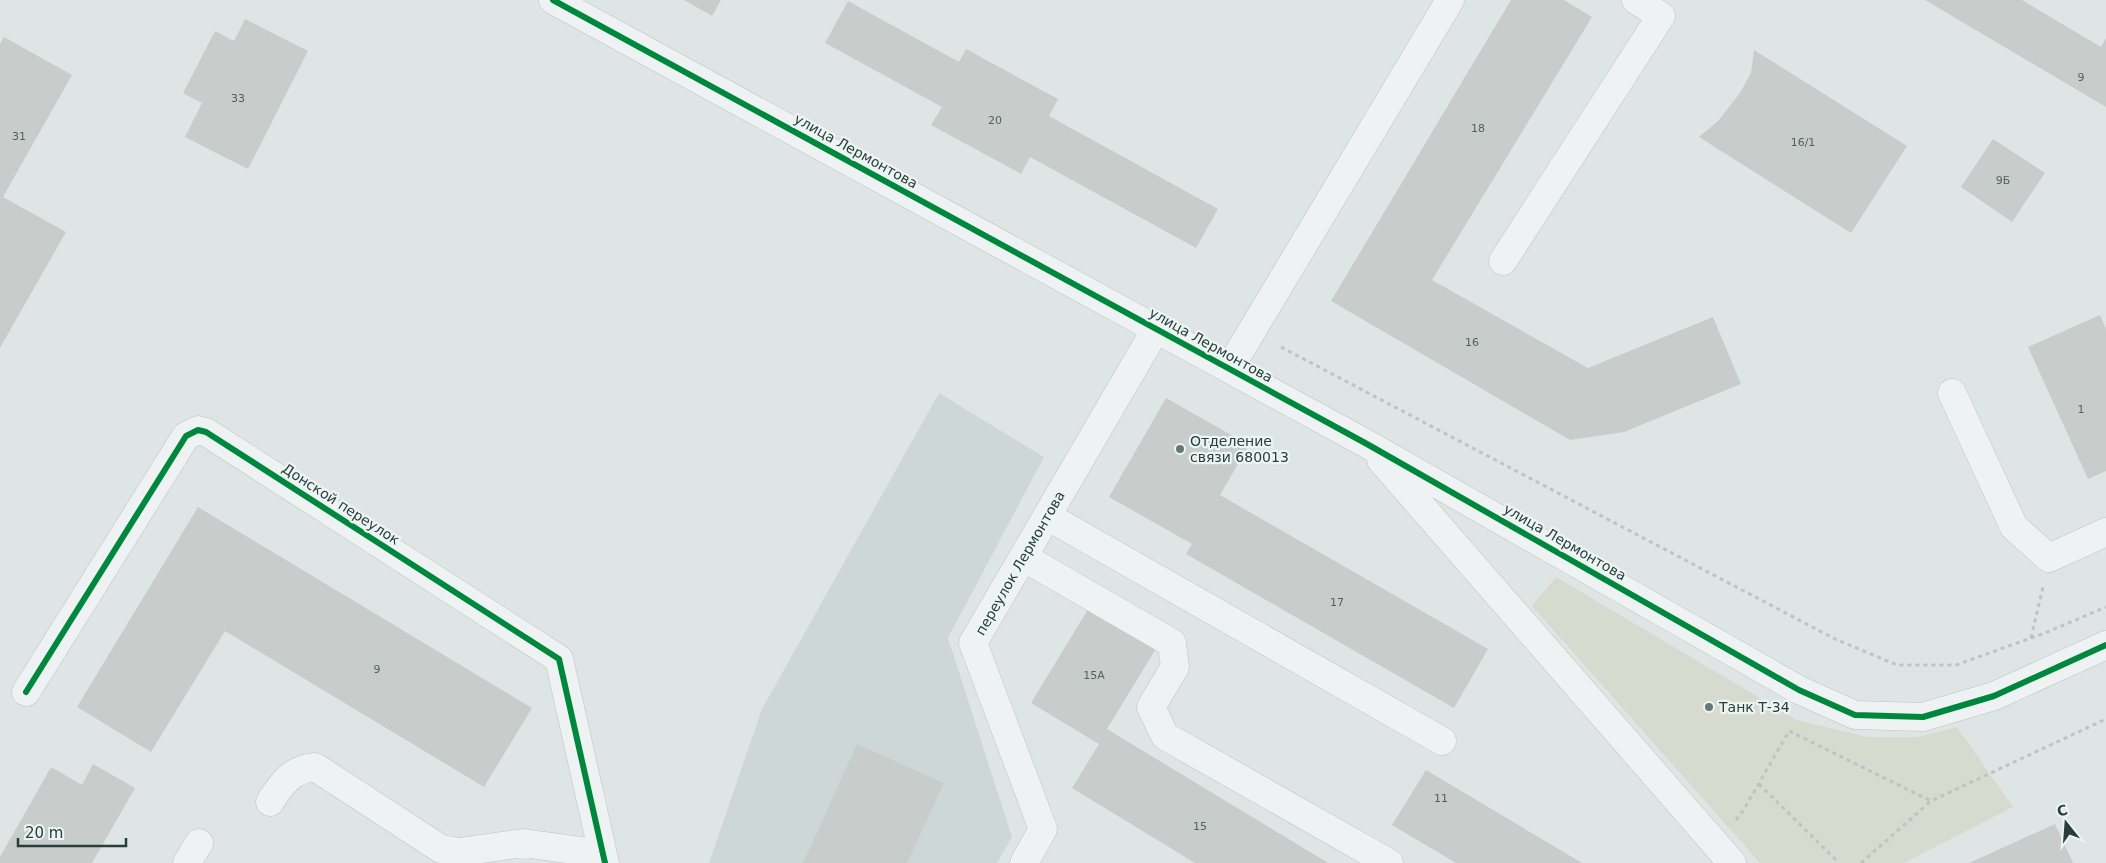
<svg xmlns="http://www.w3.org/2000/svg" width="2106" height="863" font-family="'DejaVu Sans',sans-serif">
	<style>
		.built { fill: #cdd8d6 }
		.green { fill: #d7dacf }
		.building { fill: #c8cdcc }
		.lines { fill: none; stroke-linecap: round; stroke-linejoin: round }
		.minor-casing { stroke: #bec3c2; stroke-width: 29 }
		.path { stroke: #bfc3c3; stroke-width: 3; stroke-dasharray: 4 4; stroke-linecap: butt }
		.minor { stroke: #eff2f2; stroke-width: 28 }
		.cycleway-casing { stroke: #edf5f3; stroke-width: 9 }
		.cycleway { stroke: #00873e; stroke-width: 6 }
		.poi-dot { fill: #677876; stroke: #edf5f3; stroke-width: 2 }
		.labels { text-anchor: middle; stroke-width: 4.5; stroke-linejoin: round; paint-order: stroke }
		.number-label { font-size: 11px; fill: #50625f }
		.street-label { font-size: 14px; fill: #273e3a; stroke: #edf5f3 }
		.poi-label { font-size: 14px; fill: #273e3a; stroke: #edf5f3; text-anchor: start }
	</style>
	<rect width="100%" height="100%" fill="#dfe5e4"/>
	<path class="built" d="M939,393L1044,457L948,638L1012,837L997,863H709L762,709Z"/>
	<path class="green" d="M1556,577L1797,720L1867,737H1918L1957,727L2013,807L1904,863H1760L1532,606Z"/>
	<path class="building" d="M684,0H721L712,16Z
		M1511,0H1564L1592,17L1432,280L1588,368L1713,317L1741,384L1624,432L1570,440L1331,301Z
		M1925,0H2022L2101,47L2106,38V107Z
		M848,1L959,62L966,49L1058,99L1049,116L1218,209L1196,248L1030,157L1021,174L931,125L942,107L825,43Z
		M245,19L308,51L248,169L185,137L202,103L183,93L215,31L234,41Z
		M4,37L72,75L3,197L66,232L0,348V44Z
		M1754,50L1907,146L1851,233L1699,137L1718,121L1740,93L1751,73Z
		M1993,139L2045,173L2012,222L1961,187Z
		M2100,315L2106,329V471L2088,479L2028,347Z
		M1166,398L1249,445L1220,495L1488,649L1454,708L1186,554L1192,544L1109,497Z
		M198,507L532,708L484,787L225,631L151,752L77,707Z
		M1090,606L1157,647L1107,729L1328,863H1195L1072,788L1099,744L1031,703Z
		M857,744L944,783L907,863H803Z
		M93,764L135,788L92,863H0V857L51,767L82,785Z
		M1426,770L1582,863H1456L1392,825Z
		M2055,824L2073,863H1969Z"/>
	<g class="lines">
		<defs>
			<path id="minor" d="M553,0L1367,444L1799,690L1855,715L1923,717L1994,696L2106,645
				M1503,261L1661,16L1636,0
				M1229,369L1450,0
				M1952,393L2014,527L2049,558L2106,532
				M1381,460L1732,863
				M1047,516L1442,741
				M1023,557L1172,643L1175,667L1151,707L1165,736L1389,863
				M26,692L186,436L198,430L206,432L559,659L605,863
				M270,802C282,783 292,769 315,767L441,849L459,852L523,843L603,854
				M187,863L199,843
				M1024,863L1043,829L973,643L1156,329"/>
		</defs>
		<use href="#minor" class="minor-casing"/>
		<path class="path" d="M1281,347L1835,639L1897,665H1956L2045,633L2106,607
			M2031,638L2043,587
			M1759,784L1835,859L1834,863
			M1736,820L1743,811L1789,731L1931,801
			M1861,863L1931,801L2106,719"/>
		<use href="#minor" class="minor"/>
		<defs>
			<path id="cycleway" d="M553,0L1367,444L1799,690L1855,715L1923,717L1994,696L2106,645
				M26,692L186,436L198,430L206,432L559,659L605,863"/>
		</defs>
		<use href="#cycleway" class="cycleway-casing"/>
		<use href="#cycleway" class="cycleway"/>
	</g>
	<g class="poi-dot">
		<circle cx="1180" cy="449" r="5"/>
		<circle cx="1709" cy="707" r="5"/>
	</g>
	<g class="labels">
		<g class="number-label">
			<text x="2081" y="81">9</text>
			<text x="238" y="102">33</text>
			<text x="995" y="124">20</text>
			<text x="1478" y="132">18</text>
			<text x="19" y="140">31</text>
			<text x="1803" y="146">16/1</text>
			<text x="2003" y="184">9Б</text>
			<text x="1472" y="346">16</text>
			<text x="2081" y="413">1</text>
			<text x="1337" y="606">17</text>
			<text x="377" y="673">9</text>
			<text x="1094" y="679">15А</text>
			<text x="1441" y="802">11</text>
			<text x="1200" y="830">15</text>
		</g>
		<g class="street-label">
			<text transform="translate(856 151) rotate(29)" y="5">улица Лермонтова</text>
			<text transform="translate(1211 345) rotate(29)" y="5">улица Лермонтова</text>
			<text transform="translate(341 504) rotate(33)" y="5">Донской переулок</text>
			<text transform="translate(1565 542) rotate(30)" y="5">улица Лермонтова</text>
			<text transform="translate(1020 563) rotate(-60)" y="5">переулок Лермонтова</text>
		</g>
		<g class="poi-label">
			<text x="1190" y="446">Отделение<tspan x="1190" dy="16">связи 680013</tspan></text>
			<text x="1719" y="712">Танк Т-34</text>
		</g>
	</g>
	<g transform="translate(2066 823) rotate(343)" stroke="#edf5f3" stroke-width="4" paint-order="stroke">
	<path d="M0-4L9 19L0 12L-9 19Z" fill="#273e3a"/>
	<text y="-8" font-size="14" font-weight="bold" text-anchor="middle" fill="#273e3a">С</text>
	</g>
	<path d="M18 838v8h108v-8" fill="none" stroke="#273e3a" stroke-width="2.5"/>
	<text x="25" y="838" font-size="15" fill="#273e3a" stroke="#edf5f3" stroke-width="4" paint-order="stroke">20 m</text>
</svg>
